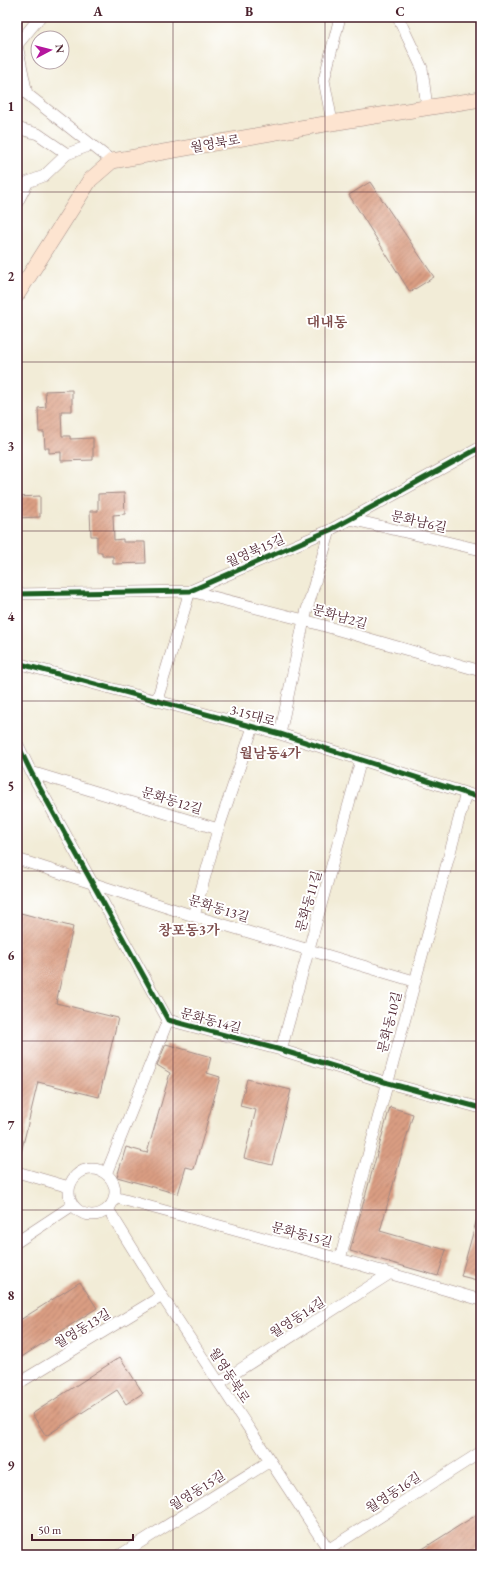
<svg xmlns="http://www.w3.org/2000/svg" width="498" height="1572" font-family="'EB Garamond','Noto Serif KR',serif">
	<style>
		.building { fill: url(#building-hatch) }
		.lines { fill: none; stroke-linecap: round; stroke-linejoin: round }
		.minor-casing { stroke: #9e8681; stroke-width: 12 }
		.secondary-casing { stroke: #9e8681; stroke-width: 16 }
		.minor { stroke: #fff; stroke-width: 11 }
		.secondary { stroke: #fde4d0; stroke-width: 15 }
		.cycleway-casing { stroke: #fff; stroke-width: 8 }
		.cycleway { stroke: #1b5e20; stroke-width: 5 }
		.grid { fill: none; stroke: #4a1f2b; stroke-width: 1; stroke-opacity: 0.55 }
		.labels { text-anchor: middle; stroke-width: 4; stroke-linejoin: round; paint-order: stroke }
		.street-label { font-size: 13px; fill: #4a1f2b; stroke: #fff }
		.neighbourhood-label { font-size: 14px; font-weight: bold; fill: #7c4b4a; stroke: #fff }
		.neatline { fill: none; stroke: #4a1f2b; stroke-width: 1.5 }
		.grid-label { font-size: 13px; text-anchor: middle; font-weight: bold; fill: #4a1f2b }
	</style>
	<defs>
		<pattern id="building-hatch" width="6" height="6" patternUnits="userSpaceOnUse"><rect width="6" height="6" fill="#da9e83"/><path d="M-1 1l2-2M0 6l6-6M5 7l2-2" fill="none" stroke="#b3806b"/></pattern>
	</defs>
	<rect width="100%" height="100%" fill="#fff"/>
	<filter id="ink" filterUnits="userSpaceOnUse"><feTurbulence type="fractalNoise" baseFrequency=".025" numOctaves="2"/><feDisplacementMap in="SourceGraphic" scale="8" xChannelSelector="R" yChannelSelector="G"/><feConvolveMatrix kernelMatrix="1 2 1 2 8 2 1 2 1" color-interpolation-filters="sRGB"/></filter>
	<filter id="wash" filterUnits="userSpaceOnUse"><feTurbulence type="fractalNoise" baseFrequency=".012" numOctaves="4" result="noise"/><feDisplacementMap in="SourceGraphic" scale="16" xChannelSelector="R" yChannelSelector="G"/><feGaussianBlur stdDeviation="0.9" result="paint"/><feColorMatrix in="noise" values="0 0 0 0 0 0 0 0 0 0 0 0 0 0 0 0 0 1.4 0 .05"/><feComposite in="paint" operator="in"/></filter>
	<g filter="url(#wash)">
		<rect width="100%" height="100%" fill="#f2ecd7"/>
		<g id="blocks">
			<path class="building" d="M370,182L434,277L410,292L349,195Z
				M72,390V411H61L62,436H70V439L93,438V460L61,461V452L49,453V448H45L44,432H39L38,408L46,407L45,391Z
				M124,493L125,514L113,515L114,540L123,539V542H145L146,563L113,564V556H102V552H97V536H91L90,511H98V494Z
				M40,496V517L17,518V497Z
				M17,912L73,927L56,1003L118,1018L99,1097L38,1082L21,1153L17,1152Z
				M166,1044L211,1057L207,1073L220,1077L194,1169L186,1167L178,1194L117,1177L126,1147L147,1153L170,1073L157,1065Z
				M247,1079L291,1090L272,1165L244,1158L256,1110L240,1106Z
				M390,1107L413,1114L380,1231L446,1250L438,1276L350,1251Z
				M478,1215L481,1216V1281L461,1276Z
				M80,1282L97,1308L17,1360V1322Z
				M120,1357L143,1393L126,1404L117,1390L46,1436L32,1414Z
				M481,1512V1547L469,1555H413Z"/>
		</g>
	</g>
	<g filter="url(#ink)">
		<use href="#blocks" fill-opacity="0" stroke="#9e8681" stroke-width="1"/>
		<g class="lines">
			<defs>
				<path id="minor" d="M40,17L17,45L27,94L112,161
					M398,17L422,68L427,108
					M332,122L324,80L340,17
					M17,128L38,134L67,154
					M17,203L28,182L44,176L67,154L91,145
					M350,519L481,550
					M17,594L190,591L330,530L481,447
					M17,663L280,734L481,798
					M157,700L190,591L304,620L481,671
					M280,734L304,620L330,530
					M17,743L31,772L168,1020L281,1050L388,1083L481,1108
					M31,772L218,829L194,916
					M218,830L253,727
					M17,859L194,916L414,981
					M281,1050L361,760
					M69 1192a23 23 0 1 1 46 0a23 23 0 1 1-46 0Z
					M17,1172L69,1187
					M106,1174L168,1020
					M114,1197L340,1259L481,1300
					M108,1209L162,1296L332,1555
					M17,1242L73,1205
					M340,1259L466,793
					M219,1383L389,1274
					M17,1384L162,1296
					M120,1555L270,1461
					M320,1555L481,1452"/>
				<path id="secondary" d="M17,295L90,180L112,161L294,129L481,99"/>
			</defs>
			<use href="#minor" class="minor-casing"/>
			<use href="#secondary" class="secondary-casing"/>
			<use href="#minor" class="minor"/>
			<use href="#secondary" class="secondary"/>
			<defs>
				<path id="cycleway" d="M17,594L190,591L330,530L481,447
					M17,663L280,734L481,798
					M17,743L31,772L168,1020L281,1050L388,1083L481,1108"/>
			</defs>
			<use href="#cycleway" class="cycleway-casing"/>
			<use href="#cycleway" class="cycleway"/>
		</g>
	</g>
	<path class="grid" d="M173,17V1555M325,17V1555M17,192H481M17,362H481M17,531H481M17,701H481M17,871H481M17,1041H481M17,1210H481M17,1380H481"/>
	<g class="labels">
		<g class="street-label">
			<text transform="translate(215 143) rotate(-10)" y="5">월영북로</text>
			<text transform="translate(419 521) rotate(13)" y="5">문화남6길</text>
			<text transform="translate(255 550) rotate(-24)" y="5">월영북15길</text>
			<text transform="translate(340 616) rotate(16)" y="5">문화남2길</text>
			<text transform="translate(253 715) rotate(16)" y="5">3·15대로</text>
			<text transform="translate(172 800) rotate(17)" y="5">문화동12길</text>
			<text transform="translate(308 901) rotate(-74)" y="5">문화동11길</text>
			<text transform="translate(219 908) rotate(17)" y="5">문화동13길</text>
			<text transform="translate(211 1020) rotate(15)" y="5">문화동14길</text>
			<text transform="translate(389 1022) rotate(-76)" y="5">문화동10길</text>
			<text transform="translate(302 1234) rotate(15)" y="5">문화동15길</text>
			<text transform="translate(297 1317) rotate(-33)" y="5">월영동14길</text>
			<text transform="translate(82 1328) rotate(-31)" y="5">월영동13길</text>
			<text transform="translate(230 1375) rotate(57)" y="5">월영동북로</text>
			<text transform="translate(197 1490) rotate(-32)" y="5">월영동15길</text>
			<text transform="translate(393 1492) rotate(-33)" y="5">월영동16길</text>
		</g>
		<g class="neighbourhood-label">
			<text x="327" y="327">대내동</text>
			<text x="270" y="758">월남동4가</text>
			<text x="189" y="935">창포동3가</text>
		</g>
	</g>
	<rect width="498" height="1572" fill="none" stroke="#fff" stroke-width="44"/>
	<g transform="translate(50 50) rotate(83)"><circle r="19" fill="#ffffff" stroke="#b7a5aa"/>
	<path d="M0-3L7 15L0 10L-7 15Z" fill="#b5179e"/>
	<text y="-6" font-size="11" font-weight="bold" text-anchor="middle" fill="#4a1f2b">N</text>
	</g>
	<path d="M32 1534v6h101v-6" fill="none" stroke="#4a1f2b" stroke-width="2"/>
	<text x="38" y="1534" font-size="12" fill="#4a1f2b" stroke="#ffffff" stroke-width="3" paint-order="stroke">50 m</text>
	<rect x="22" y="22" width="454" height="1528" class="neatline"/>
	<g class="grid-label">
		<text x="98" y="16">A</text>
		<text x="249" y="16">B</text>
		<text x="400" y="16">C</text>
		<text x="11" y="111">1</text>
		<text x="11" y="281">2</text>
		<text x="11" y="451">3</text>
		<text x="11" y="621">4</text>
		<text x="11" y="791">5</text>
		<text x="11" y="960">6</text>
		<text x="11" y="1130">7</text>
		<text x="11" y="1300">8</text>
		<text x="11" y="1470">9</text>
	</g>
</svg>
